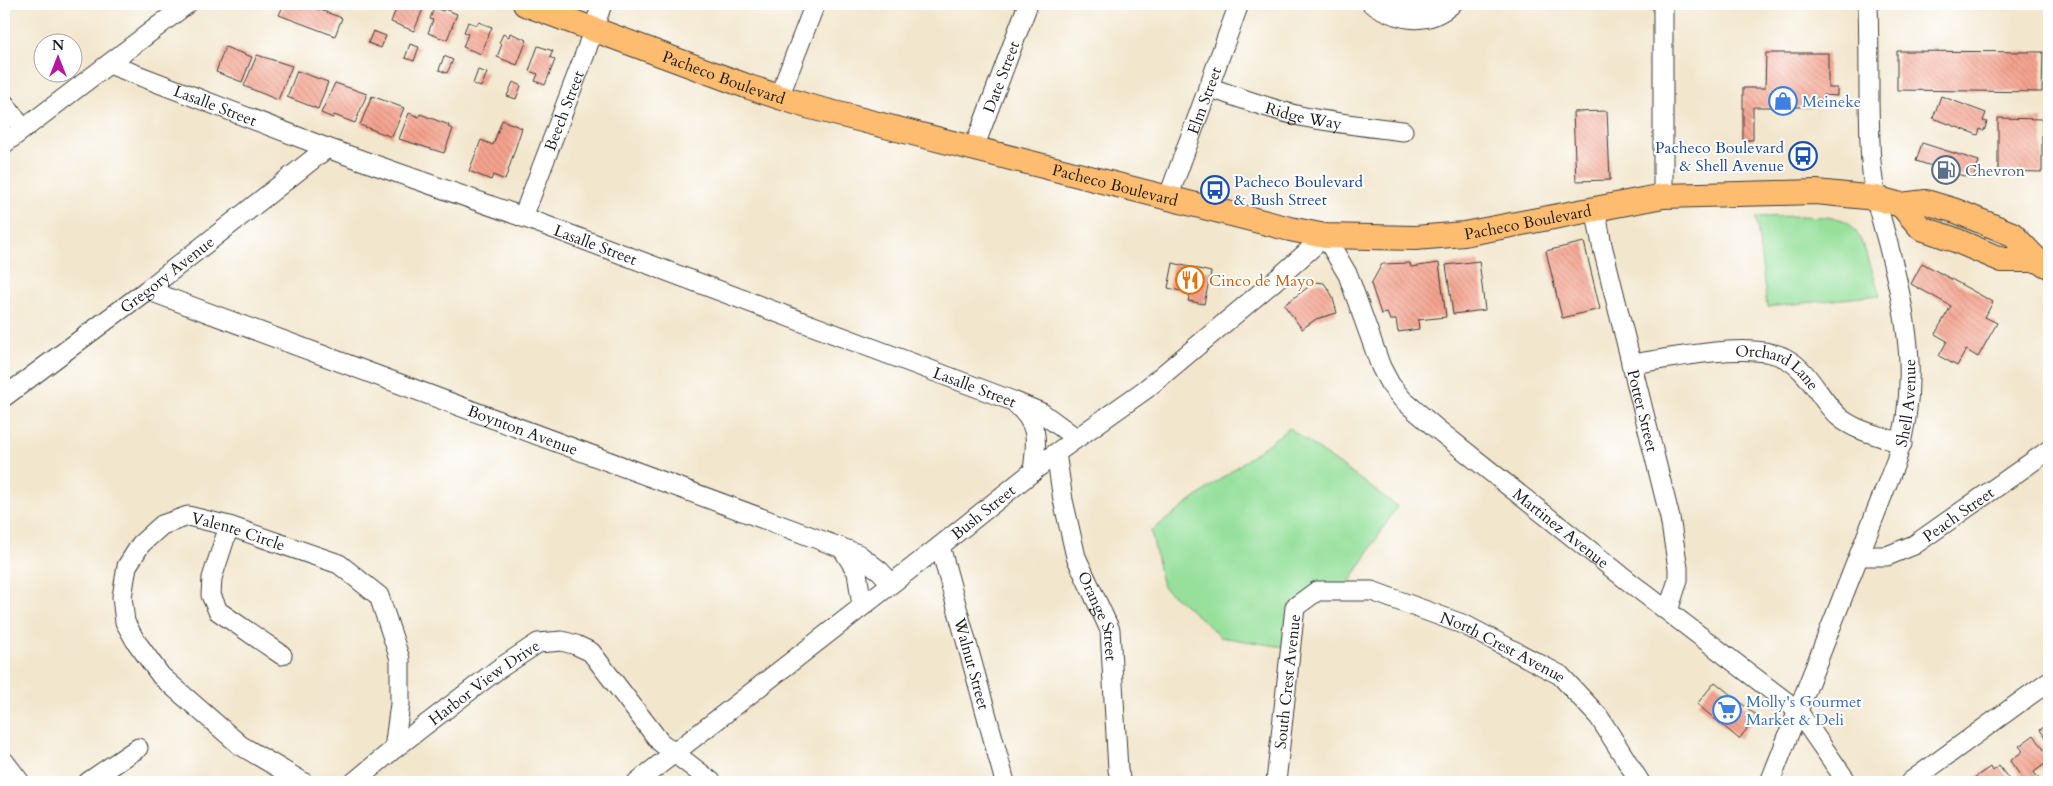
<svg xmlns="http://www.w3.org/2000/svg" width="2053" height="786" font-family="Cardo,serif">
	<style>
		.grass { fill: #96e09b; stroke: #597e5c }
		.building { fill: url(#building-back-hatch) }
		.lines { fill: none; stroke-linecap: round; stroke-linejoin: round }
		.minor-casing { stroke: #3c3a36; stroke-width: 21 }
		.major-casing { stroke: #3c3a36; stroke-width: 26 }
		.minor { stroke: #fff; stroke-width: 19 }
		.major { stroke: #fdbc70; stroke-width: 24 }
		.labels { text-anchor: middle; stroke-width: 4; stroke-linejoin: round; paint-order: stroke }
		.street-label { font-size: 16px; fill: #1c1c1c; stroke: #fff }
		.shop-label { font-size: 16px; fill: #366cbe; stroke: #fff; text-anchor: start }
		.transit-label { font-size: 16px; fill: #164399; stroke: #fff; text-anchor: end }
		.service-label { font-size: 16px; fill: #4e5e75; stroke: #fff; text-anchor: start }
		.food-label { font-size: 16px; fill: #c56008; stroke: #fff; text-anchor: start }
	</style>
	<defs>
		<pattern id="building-back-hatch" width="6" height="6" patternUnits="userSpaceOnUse" patternTransform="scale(1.25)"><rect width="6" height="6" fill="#f4a38e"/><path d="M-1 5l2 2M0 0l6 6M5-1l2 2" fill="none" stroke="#d18c7a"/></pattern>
	</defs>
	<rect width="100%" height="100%" fill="#fff"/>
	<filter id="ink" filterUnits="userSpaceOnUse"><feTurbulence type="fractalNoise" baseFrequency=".02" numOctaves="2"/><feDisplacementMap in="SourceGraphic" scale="10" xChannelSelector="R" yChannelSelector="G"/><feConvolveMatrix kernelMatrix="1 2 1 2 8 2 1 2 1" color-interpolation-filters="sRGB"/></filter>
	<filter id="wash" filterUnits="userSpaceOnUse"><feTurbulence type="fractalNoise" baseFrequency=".0096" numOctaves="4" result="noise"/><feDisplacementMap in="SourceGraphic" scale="20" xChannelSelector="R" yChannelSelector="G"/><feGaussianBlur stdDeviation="1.12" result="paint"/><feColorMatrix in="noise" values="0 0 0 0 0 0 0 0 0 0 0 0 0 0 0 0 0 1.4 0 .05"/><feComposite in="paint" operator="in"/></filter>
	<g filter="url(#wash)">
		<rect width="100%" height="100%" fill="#f2e6cc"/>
		<path class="grass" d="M1802,216C1812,217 1836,216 1845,221C1863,230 1873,276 1880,295L1767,307L1756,217Z
			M1289,428L1397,506L1344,591L1295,607L1290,648L1220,637L1205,622L1163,587L1151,531Z"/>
		<g id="blocks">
			<path class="building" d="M284,4H304L342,18L335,36L279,15Z
				M398,4H425L414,31L391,22Z
				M434,8L443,11L444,9L457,14L447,40L428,33L433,20L430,19Z
				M468,22L477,25L478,22L492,27L481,54L463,47L468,34L464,32Z
				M373,31L386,36L381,48L368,43Z
				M510,33L527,40L517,65L497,57L502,44L499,43L503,34L509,37Z
				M410,44L419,47L414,61L405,58Z
				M538,46L553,51L550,57L555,60L545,85L535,81L538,74L529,71Z
				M225,47L252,57L242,82L216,72Z
				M1897,51L2043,52L2042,92L1897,90Z
				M1766,53H1828V88H1837V96L1823,95V107H1753V140H1743V88H1765Z
				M257,55L292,66L278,100L244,86Z
				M444,56L453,60L447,73L439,70Z
				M478,70L487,73L481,87L473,84Z
				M297,71L328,82L318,109L287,97Z
				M513,82L521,86L516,99L507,96Z
				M335,83L367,94L355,123L334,115L333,118L321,113Z
				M372,96L404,108L392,137L360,125Z
				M1941,96L1986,113L1983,121L1987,122L1984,131L1980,129L1978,135L1933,118Z
				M1607,111L1610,180L1576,181L1573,112Z
				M409,113L419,117L420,114L449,125L448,127L453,129L444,153L399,139Z
				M1998,118L2042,119V172L1998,171Z
				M502,120L522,128L505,180L493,175L491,180L469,171L481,140L493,145Z
				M1922,143L1979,161L1973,179L1916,161Z
				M1584,242L1600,309L1562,318L1546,251Z
				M1479,261L1485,310L1453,314L1446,265Z
				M1173,263L1211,272L1204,304L1188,301L1190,293L1168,288Z
				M1410,263L1411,267L1439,263L1446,317L1418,320L1419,329L1398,332L1396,320H1390L1387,313L1381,314L1371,284L1382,264Z
				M1922,263L1993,302L1985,317L1997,323L1978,357L1966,350L1957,366L1939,356L1947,341L1935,334L1951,306L1911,284Z
				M1315,282L1324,283L1332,295L1337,313L1316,319L1302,329L1284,305Z
				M1715,682L1757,716L1739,739L1697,704Z
				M2049,723V743L2040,730Z
				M2034,735L2049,757V761L2034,772L2041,782H2025L2010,761L2023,751L2019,746Z
				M1999,766L2011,782H1977L1974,778L1990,767L1992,771Z"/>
		</g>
	</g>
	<g filter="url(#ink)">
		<use href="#blocks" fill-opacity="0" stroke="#3c3a36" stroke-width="1"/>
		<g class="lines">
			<defs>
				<g id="minor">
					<path d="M1372,4C1400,20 1426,27 1452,4"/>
					<path d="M1663,4V196"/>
					<path id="s1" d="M109,64L327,148L523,217L1013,401L1042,413L1076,438"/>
					<path id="s2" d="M1208,87C1238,97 1269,109 1300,116C1334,123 1369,127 1403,131"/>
					<path d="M779,97L815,4"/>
					<path d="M4,103L23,129"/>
					<path d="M4,144L187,4"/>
					<path id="s3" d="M974,148L1028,4"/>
					<path id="s4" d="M1168,198L1239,4"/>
					<path id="s5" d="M1595,208L1602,245L1670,518L1678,568V580L1668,611"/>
					<path id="s6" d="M523,217L585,54L602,4"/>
					<path id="s7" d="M147,290L858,554L880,571L891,583"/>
					<path id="s8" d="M1631,364C1671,359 1751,340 1785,358C1810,371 1819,399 1839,417C1857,432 1880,435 1902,444"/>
					<path id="s9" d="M4,397L147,290L327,148"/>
					<path d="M1016,404C1041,426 1036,442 1033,472"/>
					<path id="s10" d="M1056,453L1063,500L1076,557L1110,630L1118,770L1121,782"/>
					<path d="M229,526L212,578L211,595L218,611L282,655"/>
					<path id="s11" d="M940,546L1005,782"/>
					<path d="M842,548L857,572L862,606"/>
					<path id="s12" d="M1859,556H1887L1914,545L2049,450"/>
					<path d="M4,761L20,782"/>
					<path d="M88,782L138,748"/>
					<path id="s13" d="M303,782L240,745L161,676L135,640L125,622L122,597L127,566L141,544L162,525L188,516L229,526L339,564L379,596L400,659V704L394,749"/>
					<path id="s14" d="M354,782L394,749L497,670L538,643L562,641L576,645L591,652L660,742L712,782"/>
					<path id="s15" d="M637,782L940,546L1056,453L1146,389L1278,278L1325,236L1348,275L1381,367L1390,384L1403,400L1437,429L1632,584L1797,710L1847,782"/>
					<path id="s16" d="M1276,782L1295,607L1317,591H1372L1465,625L1560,675L1599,717L1640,782"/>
					<path id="s17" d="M1770,782L1896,461C1919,388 1909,325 1890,252C1886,234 1879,215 1876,197C1869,165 1870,134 1869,102C1869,70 1869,37 1868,4"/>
					<path d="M1910,782L2049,681"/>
				</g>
				<g id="major">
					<path id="s18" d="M525,4L749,87L807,106L1290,229L1325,236L1415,238L1464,234L1663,196L1816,192L1876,198L1901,205L1926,202L1956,211L2012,234L2037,260L2049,266"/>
					<path d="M1901,205L1921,228L1953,239L2002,260H2037"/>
				</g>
			</defs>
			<use href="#minor" class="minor-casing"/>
			<use href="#major" class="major-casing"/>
			<use href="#minor" class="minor"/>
			<use href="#major" class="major"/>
		</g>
	</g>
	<defs>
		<symbol id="shop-ring" viewBox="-11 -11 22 22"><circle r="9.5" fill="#fff" stroke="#3f7fe0" stroke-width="1.5"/><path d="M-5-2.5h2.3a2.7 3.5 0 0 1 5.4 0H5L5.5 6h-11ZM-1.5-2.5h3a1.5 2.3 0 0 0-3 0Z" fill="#3f7fe0"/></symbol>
		<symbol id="bus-ring" viewBox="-11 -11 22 22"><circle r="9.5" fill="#fff" stroke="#1a4fb4" stroke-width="1.5"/><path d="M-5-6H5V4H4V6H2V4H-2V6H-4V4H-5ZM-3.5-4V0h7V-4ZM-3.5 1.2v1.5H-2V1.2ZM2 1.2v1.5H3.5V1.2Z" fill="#1a4fb4"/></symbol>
		<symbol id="fuel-ring" viewBox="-11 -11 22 22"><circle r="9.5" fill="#fff" stroke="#5c6f8a" stroke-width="1.5"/><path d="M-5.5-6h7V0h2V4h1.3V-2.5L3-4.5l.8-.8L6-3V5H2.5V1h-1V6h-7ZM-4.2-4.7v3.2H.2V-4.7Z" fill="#5c6f8a"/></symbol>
		<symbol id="restaurant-ring" viewBox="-11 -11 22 22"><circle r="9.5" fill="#fff" stroke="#e8710a" stroke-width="1.5"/><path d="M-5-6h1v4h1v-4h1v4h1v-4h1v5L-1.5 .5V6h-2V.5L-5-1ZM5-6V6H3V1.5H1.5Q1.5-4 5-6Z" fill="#e8710a"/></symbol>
		<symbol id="supermarket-ring" viewBox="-11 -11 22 22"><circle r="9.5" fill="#fff" stroke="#3f7fe0" stroke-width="1.5"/><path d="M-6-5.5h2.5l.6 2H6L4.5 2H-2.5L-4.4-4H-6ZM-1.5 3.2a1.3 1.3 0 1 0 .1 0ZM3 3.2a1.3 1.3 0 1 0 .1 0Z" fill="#3f7fe0"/></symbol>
	</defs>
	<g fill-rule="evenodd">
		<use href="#shop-ring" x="1767" y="85" width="32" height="32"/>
		<use href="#bus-ring" x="1787" y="140" width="32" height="32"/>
		<use href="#fuel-ring" x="1930" y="154" width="32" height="32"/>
		<use href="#bus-ring" x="1199" y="174" width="32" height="32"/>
		<use href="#restaurant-ring" x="1174" y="264" width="32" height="32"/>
		<use href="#supermarket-ring" x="1711" y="694" width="32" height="32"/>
	</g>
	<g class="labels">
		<g class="street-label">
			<text dy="6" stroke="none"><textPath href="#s3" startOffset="76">Date Street</textPath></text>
			<text dy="6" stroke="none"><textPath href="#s18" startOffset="212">Pacheco Boulevard</textPath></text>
			<text dy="6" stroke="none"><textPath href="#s4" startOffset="104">Elm Street</textPath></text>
			<text dy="6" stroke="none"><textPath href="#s1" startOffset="114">Lasalle Street</textPath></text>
			<text dy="6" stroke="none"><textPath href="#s6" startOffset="114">Beech Street</textPath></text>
			<text dy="6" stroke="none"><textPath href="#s2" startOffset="100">Ridge Way</textPath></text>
			<text dy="6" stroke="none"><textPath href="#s18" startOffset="618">Pacheco Boulevard</textPath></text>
			<text dy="6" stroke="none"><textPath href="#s18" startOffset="1038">Pacheco Boulevard</textPath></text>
			<text dy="6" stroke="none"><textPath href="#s1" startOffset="519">Lasalle Street</textPath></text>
			<text dy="6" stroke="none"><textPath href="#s9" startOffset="204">Gregory Avenue</textPath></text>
			<text dy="6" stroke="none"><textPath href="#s8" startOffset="152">Orchard Lane</textPath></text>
			<text dy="6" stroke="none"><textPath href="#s1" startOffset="924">Lasalle Street</textPath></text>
			<text dy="6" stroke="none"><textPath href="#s17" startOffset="404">Shell Avenue</textPath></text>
			<text dy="6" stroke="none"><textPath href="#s5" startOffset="208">Potter Street</textPath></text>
			<text dy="6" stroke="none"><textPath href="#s7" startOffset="401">Boynton Avenue</textPath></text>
			<text dy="6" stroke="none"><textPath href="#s15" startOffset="439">Bush Street</textPath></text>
			<text dy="6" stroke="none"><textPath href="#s12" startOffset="111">Peach Street</textPath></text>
			<text dy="6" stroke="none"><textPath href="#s15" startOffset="1265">Martinez Avenue</textPath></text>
			<text dy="6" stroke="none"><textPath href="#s13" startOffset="434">Valente Circle</textPath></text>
			<text dy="6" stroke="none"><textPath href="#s10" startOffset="170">Orange Street</textPath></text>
			<text dy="6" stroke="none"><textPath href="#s16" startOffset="401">North Crest Avenue</textPath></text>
			<text dy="6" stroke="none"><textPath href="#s11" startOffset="122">Walnut Street</textPath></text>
			<text dy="6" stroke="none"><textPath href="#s16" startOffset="101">South Crest Avenue</textPath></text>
			<text dy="6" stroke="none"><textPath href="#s14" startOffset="164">Harbor View Drive</textPath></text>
		</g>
		<g class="shop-label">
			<text x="1802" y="107">Meineke</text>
			<text x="1746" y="707">Molly's Gourmet<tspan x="1746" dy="18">Market &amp; Deli</tspan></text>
		</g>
		<g class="transit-label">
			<text x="1784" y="153">Pacheco Boulevard<tspan x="1784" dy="18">&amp; Shell Avenue</tspan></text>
			<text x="1234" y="187" text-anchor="start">Pacheco Boulevard<tspan x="1234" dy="18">&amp; Bush Street</tspan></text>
		</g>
		<g class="service-label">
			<text x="1965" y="176">Chevron</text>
		</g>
		<g class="food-label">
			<text x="1209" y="286">Cinco de Mayo</text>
		</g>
	</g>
	<rect width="2053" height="786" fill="none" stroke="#fff" stroke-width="20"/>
	<g transform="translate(58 58)"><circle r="24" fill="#ffffff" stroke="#a4a4a4"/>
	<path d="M0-4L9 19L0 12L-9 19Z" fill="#b5179e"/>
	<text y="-8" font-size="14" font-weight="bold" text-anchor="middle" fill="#1c1c1c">N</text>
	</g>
</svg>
